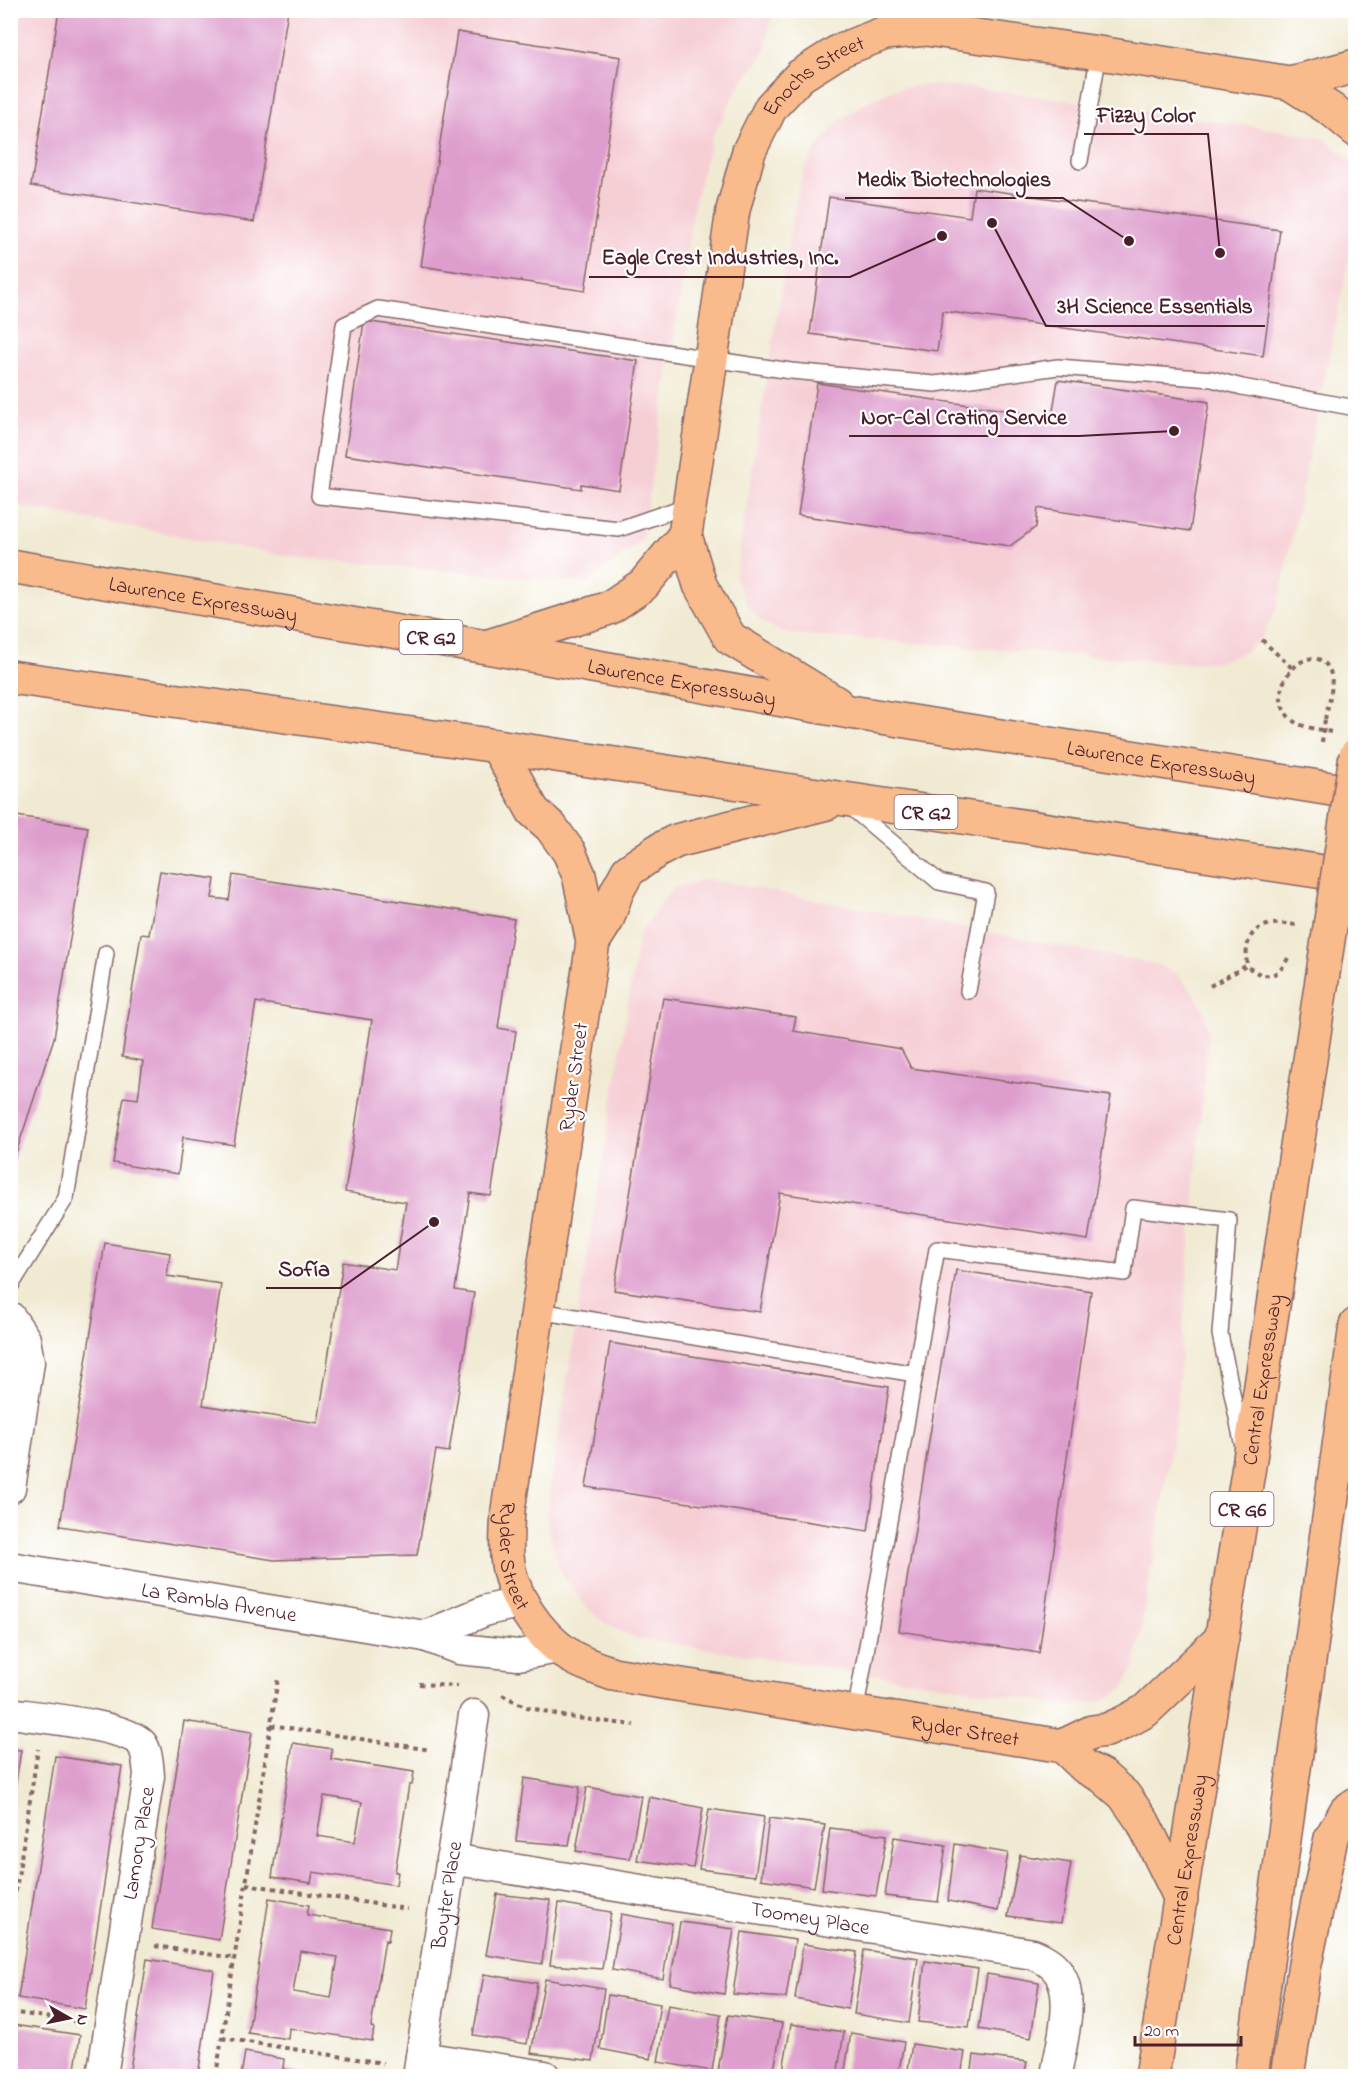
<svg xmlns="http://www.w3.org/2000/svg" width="1366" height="2087" font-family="'Indie Flower',sans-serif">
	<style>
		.built { fill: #f6cfd5 }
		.building { fill: #de9ecd; fill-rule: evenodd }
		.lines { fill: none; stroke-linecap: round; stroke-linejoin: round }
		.lane-casing { stroke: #846666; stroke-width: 18 }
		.street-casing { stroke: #846666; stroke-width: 33 }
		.highway-casing { stroke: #846666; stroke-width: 36 }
		.path { stroke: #846666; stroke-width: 4; stroke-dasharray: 4.5 4.5; stroke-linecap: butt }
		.lane { stroke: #fff; stroke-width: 15 }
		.street { stroke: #fff; stroke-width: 30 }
		.highway { stroke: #fabb8c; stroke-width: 33 }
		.highway-bridge-casing { stroke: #846666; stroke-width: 36; stroke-linecap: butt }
		.path-bridge { stroke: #846666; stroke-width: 4; stroke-dasharray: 4.5 4.5; stroke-linecap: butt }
		.highway-bridge { stroke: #fabb8c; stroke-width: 33 }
		.labels { text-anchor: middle; stroke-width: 4.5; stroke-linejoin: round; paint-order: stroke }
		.shield { fill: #fff; stroke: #80626b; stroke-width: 1.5 }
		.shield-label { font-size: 20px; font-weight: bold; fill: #4a1f2b }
		.street-label { font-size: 21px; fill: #4a1f2b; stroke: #fff }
		.leader { fill: none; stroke: #4a1f2b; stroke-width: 2 }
		.callout-dot { fill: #4a1f2b; stroke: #fff; stroke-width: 2 }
		.callout-label { font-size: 22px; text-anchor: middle; font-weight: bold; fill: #4a1f2b; stroke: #fff; stroke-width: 4.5; stroke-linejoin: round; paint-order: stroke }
	</style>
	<rect width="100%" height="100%" fill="#fff"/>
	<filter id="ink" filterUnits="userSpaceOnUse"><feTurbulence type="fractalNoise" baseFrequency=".0167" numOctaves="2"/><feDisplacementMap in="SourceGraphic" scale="12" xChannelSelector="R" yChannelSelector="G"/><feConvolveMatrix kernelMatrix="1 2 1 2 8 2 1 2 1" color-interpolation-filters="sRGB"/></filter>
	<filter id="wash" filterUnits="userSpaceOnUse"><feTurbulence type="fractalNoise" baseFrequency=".008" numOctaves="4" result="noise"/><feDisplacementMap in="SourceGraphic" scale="24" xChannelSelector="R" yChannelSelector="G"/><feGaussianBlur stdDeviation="1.35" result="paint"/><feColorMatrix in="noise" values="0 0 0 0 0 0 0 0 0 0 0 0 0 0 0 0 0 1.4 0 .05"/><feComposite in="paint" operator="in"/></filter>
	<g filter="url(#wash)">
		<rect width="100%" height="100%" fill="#f1ead3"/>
		<path class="built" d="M10,11H772L765,52L738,88L712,137L695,201L642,540L587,583L292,557L11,505Z
			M922,85L972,87L1286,131L1325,139L1348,158L1355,172V230L1282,586L1277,609L1262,637L1245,652L1218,662L1189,663L788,634L763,623L748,607L735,578L793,215L803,172L817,147L838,122L866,102L895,89Z
			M707,879L1155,964L1176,973L1193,992L1204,1010L1208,1031L1175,1424L1135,1666L1122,1690L1100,1702L1070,1705L635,1638L606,1624L588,1609L563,1576L555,1555L546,1513L639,934L673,888Z"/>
		<g id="blocks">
			<path class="building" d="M59,10H288L254,222L31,186Z
				M457,32L621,57L585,291L421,266Z
				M974,188L1280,230L1263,356L943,311L937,351L810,334L829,197L970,217Z
				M364,321L638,361L619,490L581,484V489L345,455Z
				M1058,380L1209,402L1190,531L1038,508L1036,527L1010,546L798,515L817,383L1052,417Z
				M10,815L88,827L54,1038L11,1168Z
				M160,871L215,879L212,898L229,900L233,875L514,919L498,1028L516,1031L491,1196L470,1193L455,1290L474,1293L449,1452L436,1450L417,1555L274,1560L60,1526L105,1243L170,1253L167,1276L221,1284L203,1405L318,1423L343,1262L395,1270L406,1202L345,1192L372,1020L256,1002L234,1145L183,1137L178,1174L113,1163L124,1097L138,1099L143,1061L122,1057L141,934L149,935Z
				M663,998L796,1017L793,1031L901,1049L911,1068L1111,1096L1088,1240L780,1193L760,1312L614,1290Z
				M956,1270L1091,1291L1039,1653L899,1631Z
				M610,1343L889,1387L868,1531L586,1487Z
				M184,1721L252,1732L219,1940L152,1929Z
				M293,1743L332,1749L331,1759L414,1772L412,1785H409L395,1872H398L396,1885L313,1872L311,1883L272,1877ZM324,1796L362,1802L355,1842L317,1836Z
				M10,1749L21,1750L12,1808H10Z
				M55,1756L122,1766L85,2009L18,1998Z
				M524,1778L580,1787L569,1845L516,1841Z
				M587,1787L641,1796L630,1859L576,1851Z
				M649,1797L703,1808L693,1868L637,1860Z
				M709,1809L764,1817L755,1876L699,1869Z
				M769,1818L825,1825L814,1887L761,1879Z
				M830,1828L887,1835L876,1896L822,1889Z
				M894,1837L946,1845L938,1902L885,1896Z
				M955,1844L1008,1853L998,1911L948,1901Z
				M1020,1855L1071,1863L1061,1923L1008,1916Z
				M497,1894L550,1900L542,1964L486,1955Z
				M269,1898L309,1905L307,1915L390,1928L388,1941L385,1940L371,2027L374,2028L372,2041L289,2028L288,2039L248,2033ZM300,1951L338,1957L331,1998L293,1992Z
				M559,1903L611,1912L602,1969L550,1965Z
				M621,1914L672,1923L663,1979L612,1970Z
				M680,1922L734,1929L724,1994L670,1984Z
				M742,1932L795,1940L786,1998L733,1994Z
				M803,1944L857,1952L848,2009L795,1999Z
				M864,1950L918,1958L909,2023L854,2014Z
				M147,1959L214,1970L198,2076H129Z
				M925,1961L978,1969L969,2027L918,2022Z
				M484,1974L537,1983L527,2044L473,2035Z
				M987,1974L1039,1983L1031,2038L979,2029Z
				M545,1979L604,1989L593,2061L531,2053Z
				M608,1995L660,2004L651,2059L600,2049Z
				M668,2005L721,2014L712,2071L658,2062Z
				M728,2015L782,2023L773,2076H717Z
				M791,2024L844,2032L837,2076H782Z
				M13,2025L80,2035L74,2076H10V2044Z
				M851,2033L904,2042L898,2076H844Z
				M912,2044L965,2052L961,2076H907Z
				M245,2052L284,2059L283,2069L325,2076H241Z
				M974,2055L1027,2062L1024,2076H971Z"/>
		</g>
	</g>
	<g filter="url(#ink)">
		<use href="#blocks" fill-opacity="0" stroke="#846666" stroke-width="1.5"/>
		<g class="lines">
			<defs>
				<path id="lane" d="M1080,161L1099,53
					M689,505L619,529L319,496L344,325L378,309L791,371L935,384L1058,367L1212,379L1242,387L1356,408
					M848,805L939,882L986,892L968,991
					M10,1287L66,1198L106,953
					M539,1311L915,1374
					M855,1714L937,1249L1124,1273L1133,1208L1229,1220L1220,1334L1242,1442"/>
				<g id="street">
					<path d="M10,1317L25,1339L29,1362L10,1488"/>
					<path id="s1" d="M10,1567L425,1636L459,1649L518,1655L559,1648"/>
					<path d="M425,1636L487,1610L523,1602"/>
					<path d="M10,1713C37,1717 127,1725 142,1744C148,1753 148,1766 149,1776L102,2076"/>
					<path id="s2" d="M451,1859L1033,1954C1043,1958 1053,1963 1059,1973C1076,1998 1060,2048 1056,2076"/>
					<path d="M421,2057L545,2076"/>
					<path id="s3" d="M418,2076L474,1715"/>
				</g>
				<g id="highway">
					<path d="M1290,83L1332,110L1356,130"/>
					<path id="s4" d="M10,566L486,647L850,712L1356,793"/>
					<path d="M489,646L609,608L643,585L685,535"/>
					<path d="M10,677L497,746L1356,877"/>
					<path id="s5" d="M836,703L730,638L700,585L685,535L733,210L749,151L771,107L800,76L841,50L885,33L926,29L1099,53L1290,83L1356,66"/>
					<path id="s6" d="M497,746L533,811L551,827L569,852L579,875L593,942L508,1510C507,1525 506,1541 507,1556C510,1595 538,1635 570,1656C583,1664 599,1669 613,1674L1063,1746"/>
					<path d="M593,942L607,920L617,891L628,871L657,851L676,841L827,803"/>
					<path d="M1063,1746L1085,1767L1102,1776L1124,1795L1143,1822L1181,1899"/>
					<path d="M1063,1746L1092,1732L1107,1730L1123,1723L1145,1711L1222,1638"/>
					<path id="s7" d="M1152,2076L1248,1472L1328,940"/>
					<path d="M1251,2076L1356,1325"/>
					<path d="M1287,2076L1305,1964L1331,1838L1346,1811L1356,1804"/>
				</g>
			</defs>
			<use href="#lane" class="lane-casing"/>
			<use href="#street" class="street-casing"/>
			<use href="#highway" class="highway-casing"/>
			<path class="path" d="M1262,640L1292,668
				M1325,719C1328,705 1336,682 1329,669C1311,635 1258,690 1292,720C1302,728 1319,729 1331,732
				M1288,958C1278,979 1264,980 1247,966C1243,929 1261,920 1296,925
				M1210,986L1246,966
				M419,1684L458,1686
				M502,1695L527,1707L568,1717L634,1725
				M271,1725L431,1750
				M246,1884L407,1909
				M10,1928L38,1749
				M155,1946L234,1958
				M10,2012L79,2022
				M222,2038L383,2063
				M216,2076L278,1678"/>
			<use href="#lane" class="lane"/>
			<use href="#street" class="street"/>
			<use href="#highway" class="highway"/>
			<defs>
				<path id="highway-bridge" d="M1328,940L1356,755"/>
			</defs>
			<use href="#highway-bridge" class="highway-bridge-casing"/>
			<path class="path-bridge" d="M1322,742L1325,719"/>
			<use href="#highway-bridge" class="highway-bridge"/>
		</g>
	</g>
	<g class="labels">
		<g class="shield">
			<rect x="399.5" y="620" width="63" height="34" rx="4.5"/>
			<rect x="894.5" y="795" width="63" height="34" rx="4.5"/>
			<rect x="1210.5" y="1492" width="63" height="34" rx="4.5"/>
		</g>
		<g class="shield-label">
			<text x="431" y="644">CR G2</text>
			<text x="926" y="819">CR G2</text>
			<text x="1242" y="1516">CR G6</text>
		</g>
		<g class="street-label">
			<text dy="7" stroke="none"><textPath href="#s5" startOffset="730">Enochs Street</textPath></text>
			<text dy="7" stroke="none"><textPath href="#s4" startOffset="196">Lawrence Expressway</textPath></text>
			<text dy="7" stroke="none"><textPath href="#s4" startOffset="682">Lawrence Expressway</textPath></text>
			<text dy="7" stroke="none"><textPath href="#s4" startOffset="1168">Lawrence Expressway</textPath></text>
			<text transform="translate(573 1077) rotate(-82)" y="7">Ryder Street</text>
			<text dy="7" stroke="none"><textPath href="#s7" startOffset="705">Central Expressway</textPath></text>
			<text dy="7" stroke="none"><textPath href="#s6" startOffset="844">Ryder Street</textPath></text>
			<text dy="7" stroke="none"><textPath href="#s1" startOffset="212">La Rambla Avenue</textPath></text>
			<text dy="7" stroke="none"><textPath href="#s6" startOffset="1368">Ryder Street</textPath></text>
			<text transform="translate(138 1843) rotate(-81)" y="7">Lamory Place</text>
			<text dy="7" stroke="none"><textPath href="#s7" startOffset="219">Central Expressway</textPath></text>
			<text dy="7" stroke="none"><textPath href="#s3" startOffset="183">Boyter Place</textPath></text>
			<text dy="7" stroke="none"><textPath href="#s2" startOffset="364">Toomey Place</textPath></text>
		</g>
	</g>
	<path class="leader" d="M1220 253L1208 134H1084M1129 241L1063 198H845M942 236L850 277H589M992 223L1046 326H1265M1174 431L1079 436H849M434 1222L341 1288H266"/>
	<g class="callout-dot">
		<circle cx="1220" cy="253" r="6"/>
		<circle cx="1129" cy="241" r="6"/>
		<circle cx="942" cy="236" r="6"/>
		<circle cx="992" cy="223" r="6"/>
		<circle cx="1174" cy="431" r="6"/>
		<circle cx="434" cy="1222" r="6"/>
	</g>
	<g class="callout-label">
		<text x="1146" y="122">Fizzy Color</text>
		<text x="954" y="186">Medix Biotechnologies</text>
		<text x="720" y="264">Eagle Crest Industries, Inc.</text>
		<text x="1155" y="313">3H Science Essentials</text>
		<text x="964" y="424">Nor-Cal Crating Service</text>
		<text x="304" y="1276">Sofía</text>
	</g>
	<rect width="1366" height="2087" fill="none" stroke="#fff" stroke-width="36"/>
	<g transform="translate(69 2018) rotate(99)" stroke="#ffffff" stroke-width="4.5" paint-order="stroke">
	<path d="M0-4.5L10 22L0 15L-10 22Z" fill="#4a1f2b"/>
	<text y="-9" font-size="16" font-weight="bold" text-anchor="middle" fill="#4a1f2b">N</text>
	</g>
	<path d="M1135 2036v9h106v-9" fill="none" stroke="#4a1f2b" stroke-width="3"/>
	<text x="1144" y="2036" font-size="18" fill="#4a1f2b" stroke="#ffffff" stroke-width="4.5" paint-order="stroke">20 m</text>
</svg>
